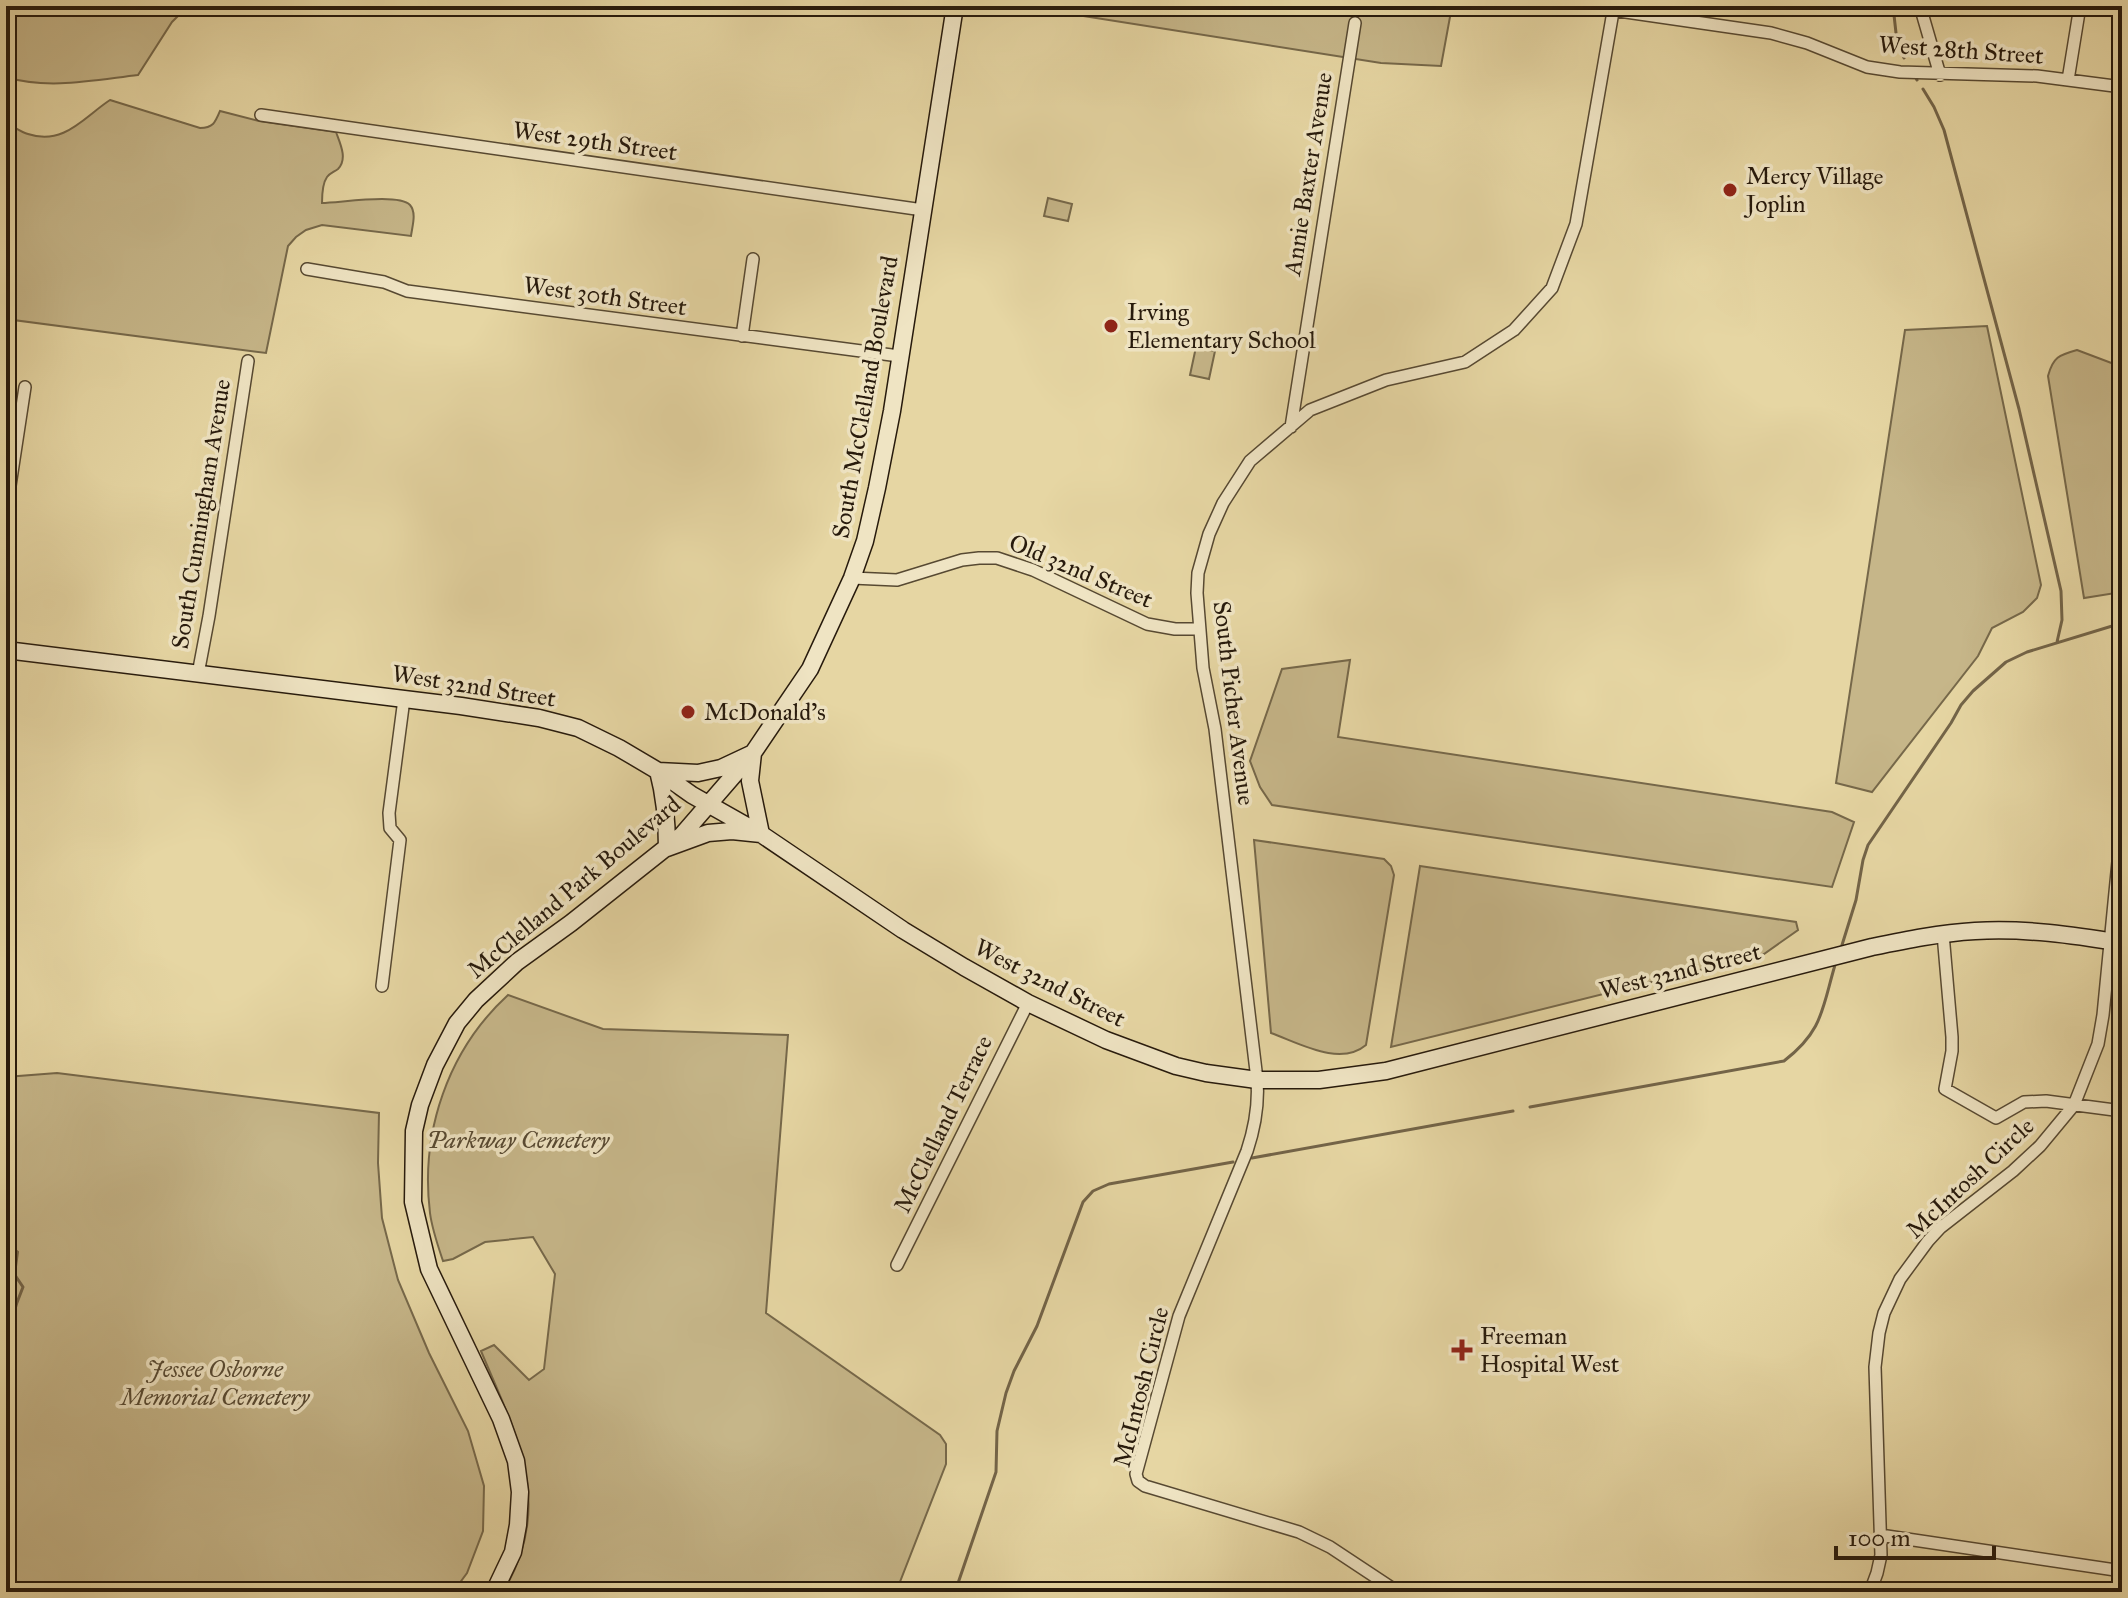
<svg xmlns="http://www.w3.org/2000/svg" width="2128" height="1598" font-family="'IM FELL Great Primer',serif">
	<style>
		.green { fill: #c6b689; stroke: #76684a; stroke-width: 2 }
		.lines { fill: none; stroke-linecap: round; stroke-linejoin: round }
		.stream { stroke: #736448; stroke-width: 3 }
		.street-casing { stroke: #574932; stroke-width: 14 }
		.secondary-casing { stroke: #271a0c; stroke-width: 19 }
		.street { stroke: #efe4c3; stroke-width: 11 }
		.secondary { stroke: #efe4c3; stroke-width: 16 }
		.poi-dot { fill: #8f2418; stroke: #efe4c3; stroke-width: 3 }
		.labels { text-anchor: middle; stroke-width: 7; stroke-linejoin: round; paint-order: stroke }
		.street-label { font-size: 24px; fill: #271a0c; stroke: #efe4c3 }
		.poi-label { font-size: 24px; fill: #271a0c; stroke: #efe4c3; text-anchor: start }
		.park-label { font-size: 24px; font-style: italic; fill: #574932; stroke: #efe4c3 }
	</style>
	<rect width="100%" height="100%" fill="#e6d6a3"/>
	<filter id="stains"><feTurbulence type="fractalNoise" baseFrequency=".0025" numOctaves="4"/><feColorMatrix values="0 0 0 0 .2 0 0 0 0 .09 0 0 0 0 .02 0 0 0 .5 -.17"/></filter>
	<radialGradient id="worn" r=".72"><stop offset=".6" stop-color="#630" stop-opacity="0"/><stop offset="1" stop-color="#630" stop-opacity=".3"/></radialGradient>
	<path class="green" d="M6,6H188L172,22L138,75C95,80 48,90 6,77Z
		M1020,6H1452L1441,66L1381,63Z
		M110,100L200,128C213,128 215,123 220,111L259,121L336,132C340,143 348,159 338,169C334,172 330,173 327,177C322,184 322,195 322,203C340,203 398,193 410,205C417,213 412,227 411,236L322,225L306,230L296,237L288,246L266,353L6,319V123C13,126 21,132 28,134C64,146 84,117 110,100Z
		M1048,198L1072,204L1068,221L1044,216Z
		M1987,326L2041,585L2037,598L2023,612L1992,628L1978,656L1872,792L1836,783L1905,330Z
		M1196,347L1215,351L1209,379L1190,375Z
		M2077,350L2122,367V592L2084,598L2048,376C2053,357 2059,355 2077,350Z
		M1350,660L1338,737L1832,812L1854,822L1832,887L1272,805L1260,787L1250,761L1282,669Z
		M1254,840L1384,859L1391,866L1394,875L1366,1045C1340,1067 1299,1043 1271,1033Z
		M1420,866L1796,922L1798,930L1764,954L1391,1047Z
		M508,995L603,1029L788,1035L766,1313L940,1435L946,1444V1464L896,1592H503C556,1504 516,1435 481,1351L494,1345L529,1380L544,1369L555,1274L533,1237L485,1242L453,1259L443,1261C438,1246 432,1229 430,1213C420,1132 448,1050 508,995Z
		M57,1073L379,1113L378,1163L382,1218L398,1280L429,1353L468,1431L484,1486L483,1531L467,1573L453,1592H20L6,1586V1340L18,1252L6,1242V1077Z"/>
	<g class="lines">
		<path class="stream" d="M1893,6L1897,42L1904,58
			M1916,78L1917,80
			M1923,89L1934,107L1944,130L2019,409L2061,591L2062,620L2057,642
			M1842,945L1856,900L1863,860L1868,845L1951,723L1961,705L1973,691L2006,662L2027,652L2122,623
			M1530,1107L1784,1061C1823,1031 1822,1009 1835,965
			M1252,1158L1513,1111
			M6,1262L23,1287C13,1310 8,1331 6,1356
			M955,1592L996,1472L997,1431L1006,1393L1014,1371L1037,1326L1083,1202L1093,1191L1109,1184L1233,1162"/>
		<defs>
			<path id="street" d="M1920,6L1940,75
				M1612,10L1771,33L1807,43L1867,67L1900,72L2037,76L2122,87
				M2068,80L2080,6
				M261,115L923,210
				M307,269L384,282L407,291L899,356
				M742,336L753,259
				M1291,427L1355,23
				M6,512L25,387
				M852,578L897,580L962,560L979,558H997L1033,570L1147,624L1175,629H1200
				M198,674L209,616L248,361
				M1943,934L1952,1037V1051L1945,1089L1996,1118L2024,1102L2046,1101L2122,1111
				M382,986L400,840L390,828L389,813L404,699
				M897,1265L1028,1003
				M1880,1535L2122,1571
				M1398,1592L1330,1547L1299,1532L1145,1486L1138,1481L1136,1474L1179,1316L1247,1151C1256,1124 1260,1099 1256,1071L1215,729L1203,668L1197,593L1198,573L1209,534L1223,503L1250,461L1310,410L1386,380L1465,362L1514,330L1552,288L1576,224L1614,6
				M1870,1592L1877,1573L1881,1555L1875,1367L1879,1333L1884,1313L1900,1279L1928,1241L1940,1228L2013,1171L2040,1146L2074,1105L2098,1044L2103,1015L2122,821"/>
			<path id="secondary" d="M6,650L461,706L539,718L578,728L619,748L658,771L692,795L761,834L903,930L964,967L1028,1003L1106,1040L1176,1066L1206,1073L1257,1080H1319L1386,1071L1872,947C1906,940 1940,933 1975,931C2025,928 2073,935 2122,943
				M753,753L750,781L761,834L732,831L708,833L667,848C667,821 665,797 658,771L698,773L721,768Z
				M494,1592L513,1552L518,1525L520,1492L516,1461L501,1419L429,1269L413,1202L414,1131L420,1105L435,1065L457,1023L476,1000L517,962L571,923L682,835L753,753L810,669L852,578L865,541L877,488L892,411L955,6"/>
		</defs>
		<use href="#street" class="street-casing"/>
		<use href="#secondary" class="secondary-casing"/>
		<use href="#street" class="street"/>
		<use href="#secondary" class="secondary"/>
	</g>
	<g class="poi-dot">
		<circle cx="1730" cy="190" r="8"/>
		<circle cx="1111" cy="326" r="8"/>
		<circle cx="688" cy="712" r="8"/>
		<path d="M1458 1338h8v8h8v8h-8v8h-8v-8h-8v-8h8z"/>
	</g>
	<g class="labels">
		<g class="street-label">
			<text transform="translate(1961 50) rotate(4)" y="8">West 28th Street</text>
			<text transform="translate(595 141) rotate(8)" y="8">West 29th Street</text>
			<text transform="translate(1308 174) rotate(-81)" y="8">Annie Baxter Avenue</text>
			<text transform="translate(605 296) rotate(8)" y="8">West 30th Street</text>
			<text transform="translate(865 397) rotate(-80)" y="8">South McClelland Boulevard</text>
			<text transform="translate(201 514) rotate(-81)" y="8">South Cunningham Avenue</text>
			<text transform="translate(1081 571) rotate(23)" y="8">Old 32nd Street</text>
			<text transform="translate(474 686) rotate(9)" y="8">West 32nd Street</text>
			<text transform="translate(1234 703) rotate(83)" y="8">South Picher Avenue</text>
			<text transform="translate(574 887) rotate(-40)" y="8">McClelland Park Boulevard</text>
			<text transform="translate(1680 971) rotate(-14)" y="8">West 32nd Street</text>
			<text transform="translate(1050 983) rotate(27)" y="8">West 32nd Street</text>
			<text transform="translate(943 1124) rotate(-64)" y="8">McClelland Terrace</text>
			<text transform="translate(1970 1178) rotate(-43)" y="8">McIntosh Circle</text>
			<text transform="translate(1141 1387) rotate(-76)" y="8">McIntosh Circle</text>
		</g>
		<g class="poi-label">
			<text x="1746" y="184">Mercy Village<tspan x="1746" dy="28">Joplin</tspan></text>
			<text x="1127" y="320">Irving<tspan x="1127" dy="28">Elementary School</tspan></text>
			<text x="704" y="720">McDonald's</text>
			<text x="1480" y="1344">Freeman<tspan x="1480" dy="28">Hospital West</tspan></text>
		</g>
		<g class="park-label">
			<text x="518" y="1148">Parkway Cemetery</text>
			<text x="215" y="1377">Jessee Osborne<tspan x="215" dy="28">Memorial Cemetery</tspan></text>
		</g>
	</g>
	<rect width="2128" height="1598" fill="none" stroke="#e6d6a3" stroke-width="32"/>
	<rect x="8" y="8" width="2112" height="1582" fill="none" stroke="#271a0c" stroke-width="4"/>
	<rect x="16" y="16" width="2096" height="1566" fill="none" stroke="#271a0c" stroke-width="2"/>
	<path d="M1836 1546v12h158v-12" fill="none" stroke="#271a0c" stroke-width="4"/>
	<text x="1848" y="1546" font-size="24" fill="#271a0c" stroke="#efe4c3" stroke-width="6" paint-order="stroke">100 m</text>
	<rect width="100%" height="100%" filter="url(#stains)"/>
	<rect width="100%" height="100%" fill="url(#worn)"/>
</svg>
